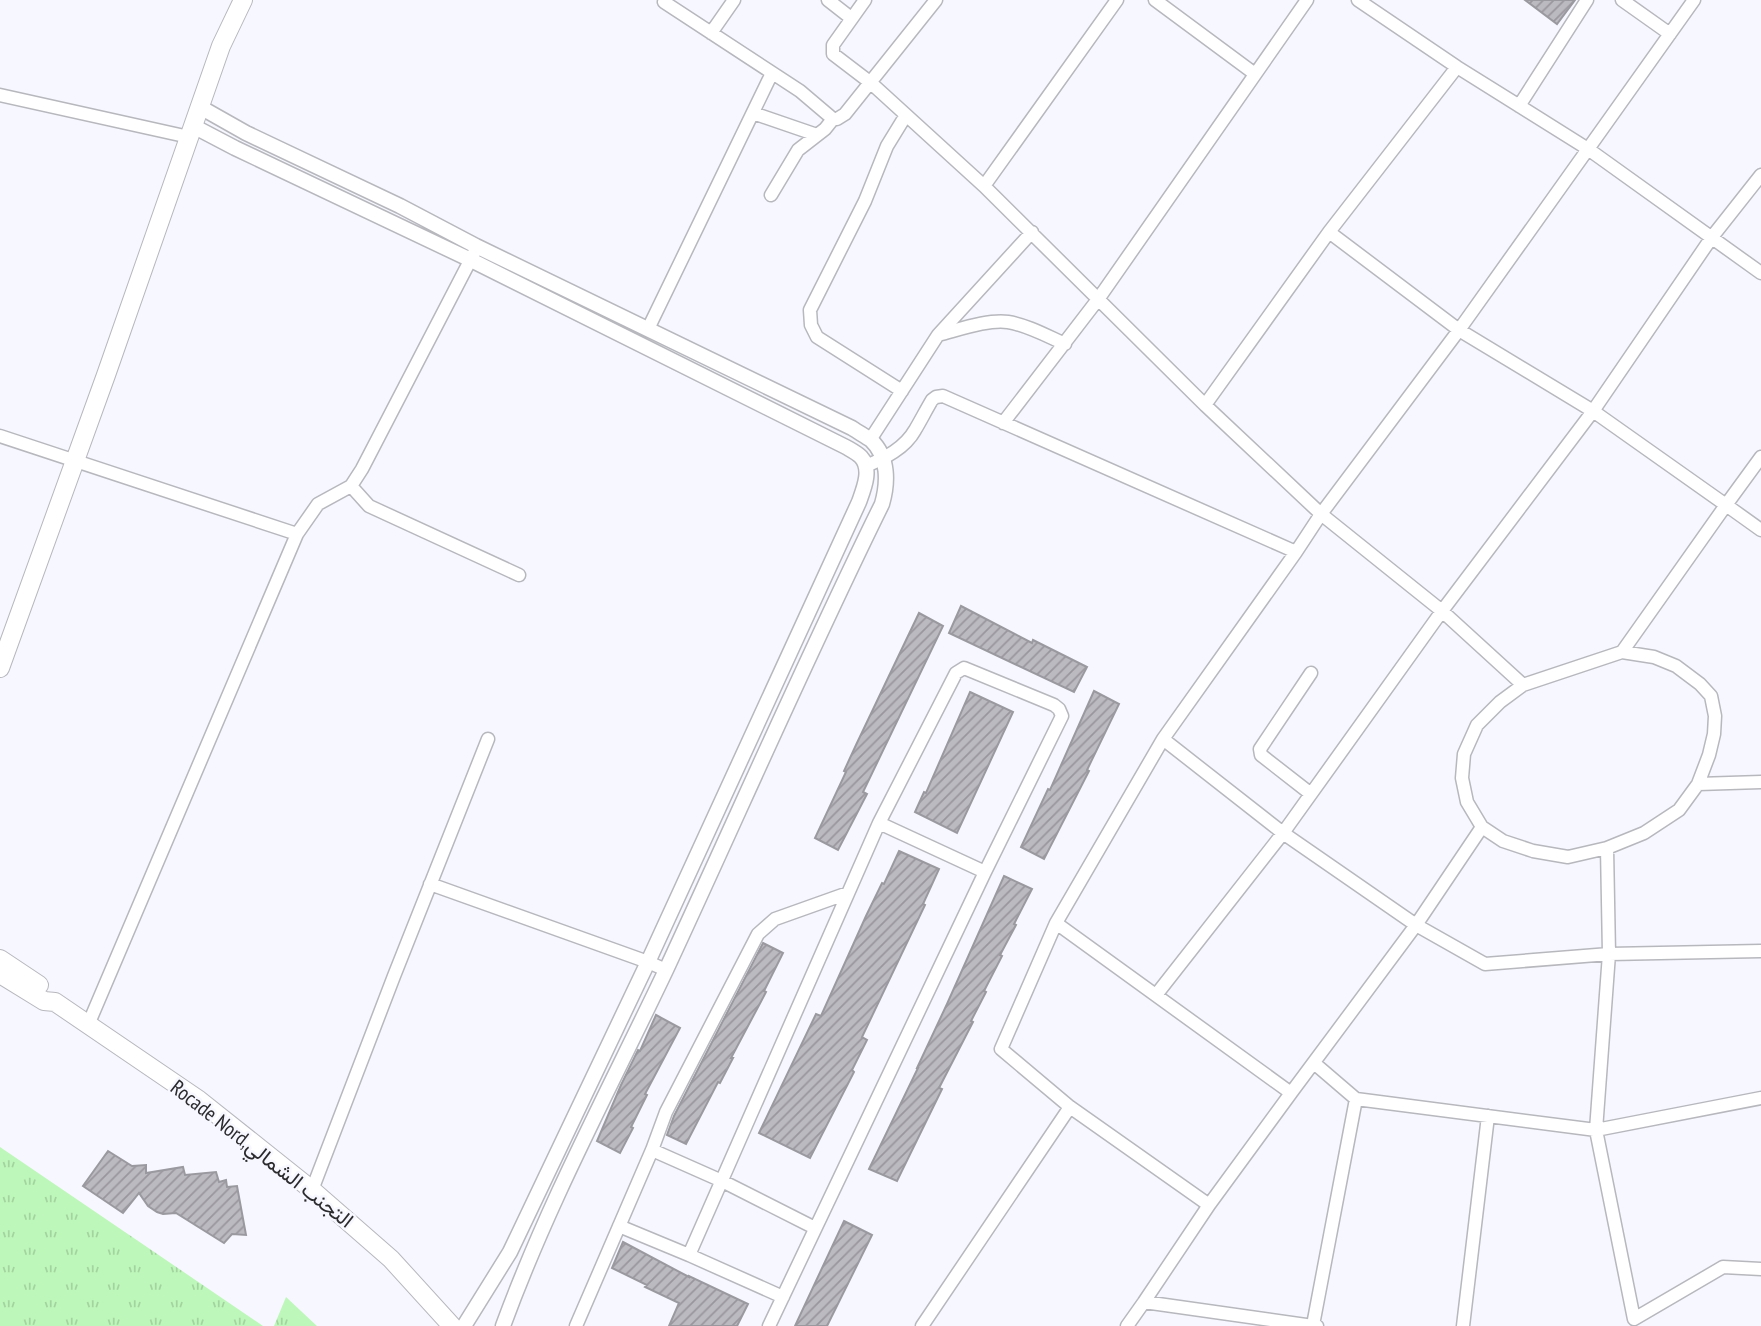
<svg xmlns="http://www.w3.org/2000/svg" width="1761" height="1326" font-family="'PT Sans Narrow',Vazirmatn,sans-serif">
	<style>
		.park { fill: url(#park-tufts) }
		.building { fill: url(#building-hatch); stroke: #9a99a0; stroke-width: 2 }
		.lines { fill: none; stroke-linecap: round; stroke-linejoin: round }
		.minor-casing { stroke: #b7b7be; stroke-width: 15 }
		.tertiary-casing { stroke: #b7b7be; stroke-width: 17 }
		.secondary-casing { stroke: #b7b7be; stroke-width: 20 }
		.minor { stroke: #fff; stroke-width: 12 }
		.tertiary { stroke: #fff; stroke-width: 14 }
		.secondary { stroke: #fff; stroke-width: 18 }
		.labels { text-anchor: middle; stroke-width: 5; stroke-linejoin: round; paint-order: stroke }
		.street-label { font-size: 21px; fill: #2b2b2e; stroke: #f7f7ff }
	</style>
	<defs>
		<pattern id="park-tufts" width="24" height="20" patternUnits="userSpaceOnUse" patternTransform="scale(1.75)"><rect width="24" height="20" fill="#bef7ba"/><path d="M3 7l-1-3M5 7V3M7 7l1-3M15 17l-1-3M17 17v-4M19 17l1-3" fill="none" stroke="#a3d4a0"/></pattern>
		<pattern id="building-hatch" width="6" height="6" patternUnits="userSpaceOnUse" patternTransform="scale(1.75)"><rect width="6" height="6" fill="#bcbac1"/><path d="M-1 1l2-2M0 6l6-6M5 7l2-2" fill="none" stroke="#99979d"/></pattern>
	</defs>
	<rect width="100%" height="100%" fill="#f7f7ff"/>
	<path class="park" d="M0,1147L263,1326H0Z
		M286,1297L317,1326H274Z"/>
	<path class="building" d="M1525,0H1575L1557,24Z
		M961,606L1032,643L1033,640L1087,667L1074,692L949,633Z
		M919,613L943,626L863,792L867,794L838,850L815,838L846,772L844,771L856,745Z
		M1094,691L1119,704L1087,770L1089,771L1044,859L1021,847L1048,789L1050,790Z
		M970,692L1013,712L957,833L915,812L924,792L926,793Z
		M899,851L939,869L923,904L925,905L862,1037L867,1040L852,1070L854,1072L810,1158L759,1133L816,1014L821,1016L866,916L882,883L884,884Z
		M1004,876L1032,889L1014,924L1016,925L1000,955L1002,956L984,991L986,992L971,1021L973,1022L939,1088L942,1089L897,1181L869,1169L918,1068H917L947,1004Z
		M763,943L783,953L764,991L766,992L731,1058H733L720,1083L718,1082L686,1144L667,1135L674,1116Z
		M656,1015L680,1028L645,1094L647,1095L631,1127L633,1128L620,1153L597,1141L621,1085L638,1050L640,1051Z
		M108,1151L132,1166L146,1165V1173L183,1167L185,1175L216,1172L219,1182L226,1180L227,1187L237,1186L246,1235L232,1234L224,1243L176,1213L163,1214L157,1212L148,1206L139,1193L123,1213L83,1186Z
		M844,1221L872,1235L827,1326H795Z
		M623,1242L689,1277V1276L748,1304L737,1326H669L679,1303L645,1287L647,1285L612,1268Z"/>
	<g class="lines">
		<defs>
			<path id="minor" d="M828,0L851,18
				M865,0L833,45V54L871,83L984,186
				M1117,0L984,186L1205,405L1321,514L1442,611L1523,685
				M1155,0L1255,74
				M1622,0L1670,34
				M1694,0L1588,149L1761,273
				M664,2L800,91L833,119H837L845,114L936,0
				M711,33L734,0
				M0,95L189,137
				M1519,106L1587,0
				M753,113L817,135
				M1761,175L1712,237L1593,411L1726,505L1761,457
				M771,195L798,150L825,129L833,119
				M1329,232L1459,330L1593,411L1442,611L1283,833L1416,925L1482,827L1467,802L1462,778L1464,754L1477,725L1500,702L1523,685L1622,652L1726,505L1761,530
				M648,329L772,73
				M938,335C958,330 988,319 1008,322C1027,325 1047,336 1065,344
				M902,391L817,337L811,325L810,310L865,201L887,146L906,115
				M1205,405L1329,232L1457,67
				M1003,423L1099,298L1307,0
				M0,436L297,534
				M870,440L938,335L1032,232
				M866,466C885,458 905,448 915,430C921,420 926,410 932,400L936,397L943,396L1296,552
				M351,486L369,506L519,575
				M1698,784L1761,782
				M1311,794L1261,755L1260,749L1311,673
				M879,823L985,872
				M1482,827L1503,841L1533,851L1568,857L1607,848L1644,833L1679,810L1698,784L1709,755L1714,734L1715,716L1711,696L1700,684L1676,666L1654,657L1622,652
				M1607,848L1609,954L1761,951
				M430,884L648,962L666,970
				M1056,923L1001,1049L1070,1107L1209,1205
				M1156,995L1283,833L1163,739
				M88,1025L297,534L318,504L351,486L362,469L474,253
				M1314,1063L1356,1099L1596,1130L1609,954L1485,964L1416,925L1291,1093L1056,923L1163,739L1296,552L1321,514L1459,330L1588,149L1457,67L1358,0
				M1291,1093L1209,1205L1144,1302L1313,1326
				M1761,1098L1596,1130L1634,1319L1723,1267L1761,1269
				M652,1150L722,1181L815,1228
				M312,1190L394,976L488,739
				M619,1226L689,1255
				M576,1326L652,1150L666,1112L758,934L775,919L848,893
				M769,1326L985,872L1062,716L1059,709L1054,705L964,668L956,673L879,823L689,1255L783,1297
				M922,1326L1070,1107
				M1127,1326L1144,1302
				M1317,1326L1313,1325L1356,1099
				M1463,1326L1488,1116"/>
			<path id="tertiary" d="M200,107L246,133L400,206L476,246L852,428C858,432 865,436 871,440C889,457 888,483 882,504C806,658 738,815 666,970C610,1088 548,1203 503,1326
				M193,126L235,148L471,260L846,447C851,450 857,453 861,457C872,469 864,488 859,502L648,962L510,1252L464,1326"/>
			<path id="secondary" d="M0,668L106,375L221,46L243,0
				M0,959L39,985
				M0,974L44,1001L55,1002L199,1100L312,1190L391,1259L452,1326"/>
		</defs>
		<use href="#minor" class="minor-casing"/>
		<use href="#tertiary" class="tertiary-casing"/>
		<use href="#secondary" class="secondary-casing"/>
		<use href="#minor" class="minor"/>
		<use href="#tertiary" class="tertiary"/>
		<use href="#secondary" class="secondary"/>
	</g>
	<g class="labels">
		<g class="street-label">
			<text transform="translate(262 1154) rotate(38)" y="7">Rocade Nord,التجنب الشمالي</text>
		</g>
	</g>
</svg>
